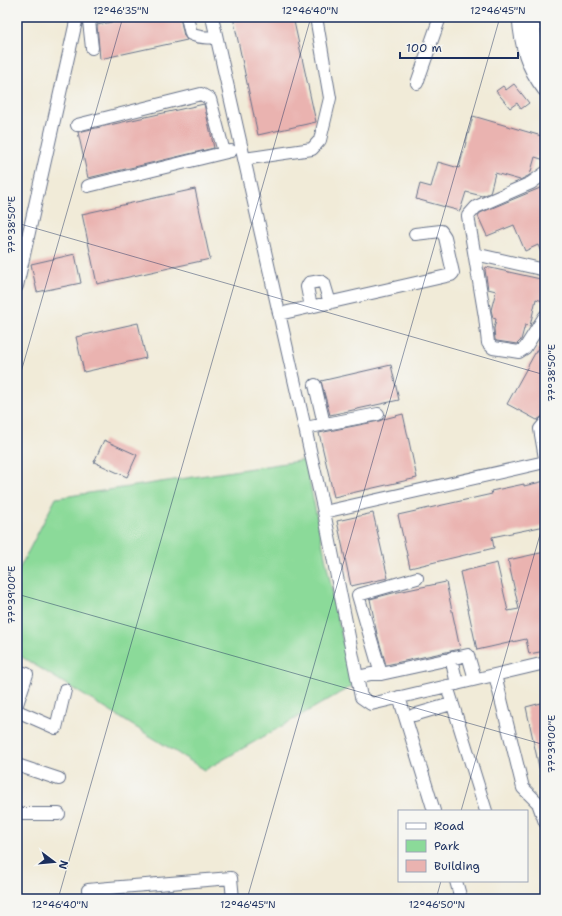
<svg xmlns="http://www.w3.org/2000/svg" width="562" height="916" font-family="'Shantell Sans',sans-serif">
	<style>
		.green { fill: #8bda99; stroke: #53847c }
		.building { fill: #eab3b0 }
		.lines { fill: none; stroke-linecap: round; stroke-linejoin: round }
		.minor-casing { stroke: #667189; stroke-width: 14 }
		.major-casing { stroke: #667189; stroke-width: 17 }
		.minor { stroke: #fff; stroke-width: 12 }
		.major { stroke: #fff; stroke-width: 15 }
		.ticks { fill: none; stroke: #1b2f5e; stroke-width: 1; stroke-opacity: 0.45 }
		.neatline { fill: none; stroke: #1b2f5e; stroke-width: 1.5 }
		.ticks-label { font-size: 10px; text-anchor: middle; fill: #1b2f5e }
	</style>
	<rect width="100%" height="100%" fill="#f6f6f2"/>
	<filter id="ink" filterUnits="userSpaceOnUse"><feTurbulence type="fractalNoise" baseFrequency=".025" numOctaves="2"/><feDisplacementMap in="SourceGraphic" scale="8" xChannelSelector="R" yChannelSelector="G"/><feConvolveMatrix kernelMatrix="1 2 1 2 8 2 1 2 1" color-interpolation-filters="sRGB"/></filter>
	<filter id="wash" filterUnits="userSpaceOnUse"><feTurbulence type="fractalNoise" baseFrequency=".012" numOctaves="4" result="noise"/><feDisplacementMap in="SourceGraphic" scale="16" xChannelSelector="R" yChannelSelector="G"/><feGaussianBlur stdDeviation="0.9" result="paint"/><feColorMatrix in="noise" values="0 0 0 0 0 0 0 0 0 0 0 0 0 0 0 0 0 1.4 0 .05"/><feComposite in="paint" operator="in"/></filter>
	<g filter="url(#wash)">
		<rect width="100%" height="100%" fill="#f1ebd8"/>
		<path class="green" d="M305,460L352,686L205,770L17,654V573L56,498Z"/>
		<g id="blocks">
			<path class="building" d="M135,17H180L184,36L187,40L100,59L97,25Z
				M233,17H293L316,122L258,135Z
				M514,84L529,103L521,109L517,103L510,108L496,91L503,86L506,90Z
				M204,104L214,148L88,178L78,132Z
				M473,116L545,137V160L535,157L530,175L520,180L495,173L490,193L482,196L466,192L460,211L416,199L420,184L431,187L438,162L459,168Z
				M545,186V262L538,245L525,251L514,225L487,236L478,216L480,213Z
				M195,189L210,259L97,284L82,214Z
				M75,254L81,283L37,292L31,264Z
				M486,267L545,280V292L543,301L536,299L530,326L525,325L521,340L517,344L497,341L495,340L494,329L496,319L493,318L491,310L496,291L488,289L485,270Z
				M138,323L146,358L84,372L76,337Z
				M545,335V412L543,416L537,420L507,404Z
				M391,365L399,400L330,415L321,381Z
				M403,414L417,478L334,497L319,433L379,421L384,419Z
				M104,440L137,455L127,477L94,462Z
				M545,481V526L492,537L494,548L410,568L398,515L492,494L491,491L524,484V486Z
				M373,513L388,578L351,586L337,521Z
				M545,552V651L529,654L526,639L477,650L460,572L497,563L508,611L519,609L508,560Z
				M446,582L460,649L386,665L377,634L370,599L393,593Z
				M545,702V781H542L526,707Z"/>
		</g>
	</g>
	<g filter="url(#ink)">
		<use href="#blocks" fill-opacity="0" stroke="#667189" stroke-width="1"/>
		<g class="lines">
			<defs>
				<path id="minor" d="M187,17L191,34C199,38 207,38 216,37
					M212,17L324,512L361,697L371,704L545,663
					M92,48L89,21L95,17
					M417,83L440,17
					M77,125L201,94L210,99L224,152
					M244,159L312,149L320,140L330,98L316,17
					M545,173L531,183L476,207L468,216L485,317L488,343L493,348L519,352L525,348L545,316
					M88,186L231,151
					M475,254L545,270
					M17,286L77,17
					M311,307L307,287L309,283L320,281L324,283L330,303
					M279,314L451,275L453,273L445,237L441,231L415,234
					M315,385L324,424
					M545,423L540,429L545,458
					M305,428L378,414
					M324,512L545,462
					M451,658L457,684
					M17,671L27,674L17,704
					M381,674L358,595L417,578
					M495,675L523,788L538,803L545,822
					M357,677L371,674H381L468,655L475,679
					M447,686L486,811
					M399,697L434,811
					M17,711L56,728L65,690
					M414,715L451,704
					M17,765L59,779
					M17,814H59
					M456,881L461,899
					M88,890L109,888
					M110,899L109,888L231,878L233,899"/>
				<path id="major" d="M520,17C522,45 528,67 545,89
					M531,17C533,34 536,54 545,69"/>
			</defs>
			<use href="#minor" class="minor-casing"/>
			<use href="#major" class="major-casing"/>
			<use href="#minor" class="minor"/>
			<use href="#major" class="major"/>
		</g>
	</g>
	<path class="ticks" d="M17,223L545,375M17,386L123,17M17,594L545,745M461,811L545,517M58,899L311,17M247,899L500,17M436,899L441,881"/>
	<rect width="562" height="916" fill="none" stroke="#f6f6f2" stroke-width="44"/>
	<rect x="398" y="810" width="130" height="72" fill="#f6f6f2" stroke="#9ea6b7"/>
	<rect x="406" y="823" width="20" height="6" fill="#ffffff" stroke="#9ea6b7"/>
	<text x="434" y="830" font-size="12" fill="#1b2f5e">Road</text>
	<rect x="406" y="840" width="20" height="12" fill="#8bda99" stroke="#9ea6b7"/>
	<text x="434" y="850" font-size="12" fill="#1b2f5e">Park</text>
	<rect x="406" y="860" width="20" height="12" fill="#eab3b0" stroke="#9ea6b7"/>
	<text x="434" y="870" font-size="12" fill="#1b2f5e">Building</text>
	<g transform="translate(54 862) rotate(106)" stroke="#f6f6f2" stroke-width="3" paint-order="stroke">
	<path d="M0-3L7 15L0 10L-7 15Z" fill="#1b2f5e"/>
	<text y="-6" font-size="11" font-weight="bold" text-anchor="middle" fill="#1b2f5e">N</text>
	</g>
	<path d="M400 52v6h118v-6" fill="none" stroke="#1b2f5e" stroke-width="2"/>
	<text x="406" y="52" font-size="12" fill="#1b2f5e" stroke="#f6f6f2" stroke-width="3" paint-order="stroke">100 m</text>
	<rect x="22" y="22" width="518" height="872" class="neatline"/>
	<g class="ticks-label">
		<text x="121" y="14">12°46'35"N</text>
		<text x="310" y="14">12°46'40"N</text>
		<text x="498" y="14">12°46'45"N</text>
		<text transform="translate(11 225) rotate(-90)" y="4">77°38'50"E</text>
		<text transform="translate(551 373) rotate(-90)" y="4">77°38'50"E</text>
		<text transform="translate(11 595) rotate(-90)" y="4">77°39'00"E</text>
		<text transform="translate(551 744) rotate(-90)" y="4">77°39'00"E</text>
		<text x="60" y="908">12°46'40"N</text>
		<text x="248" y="908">12°46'45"N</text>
		<text x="437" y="908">12°46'50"N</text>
	</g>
</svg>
